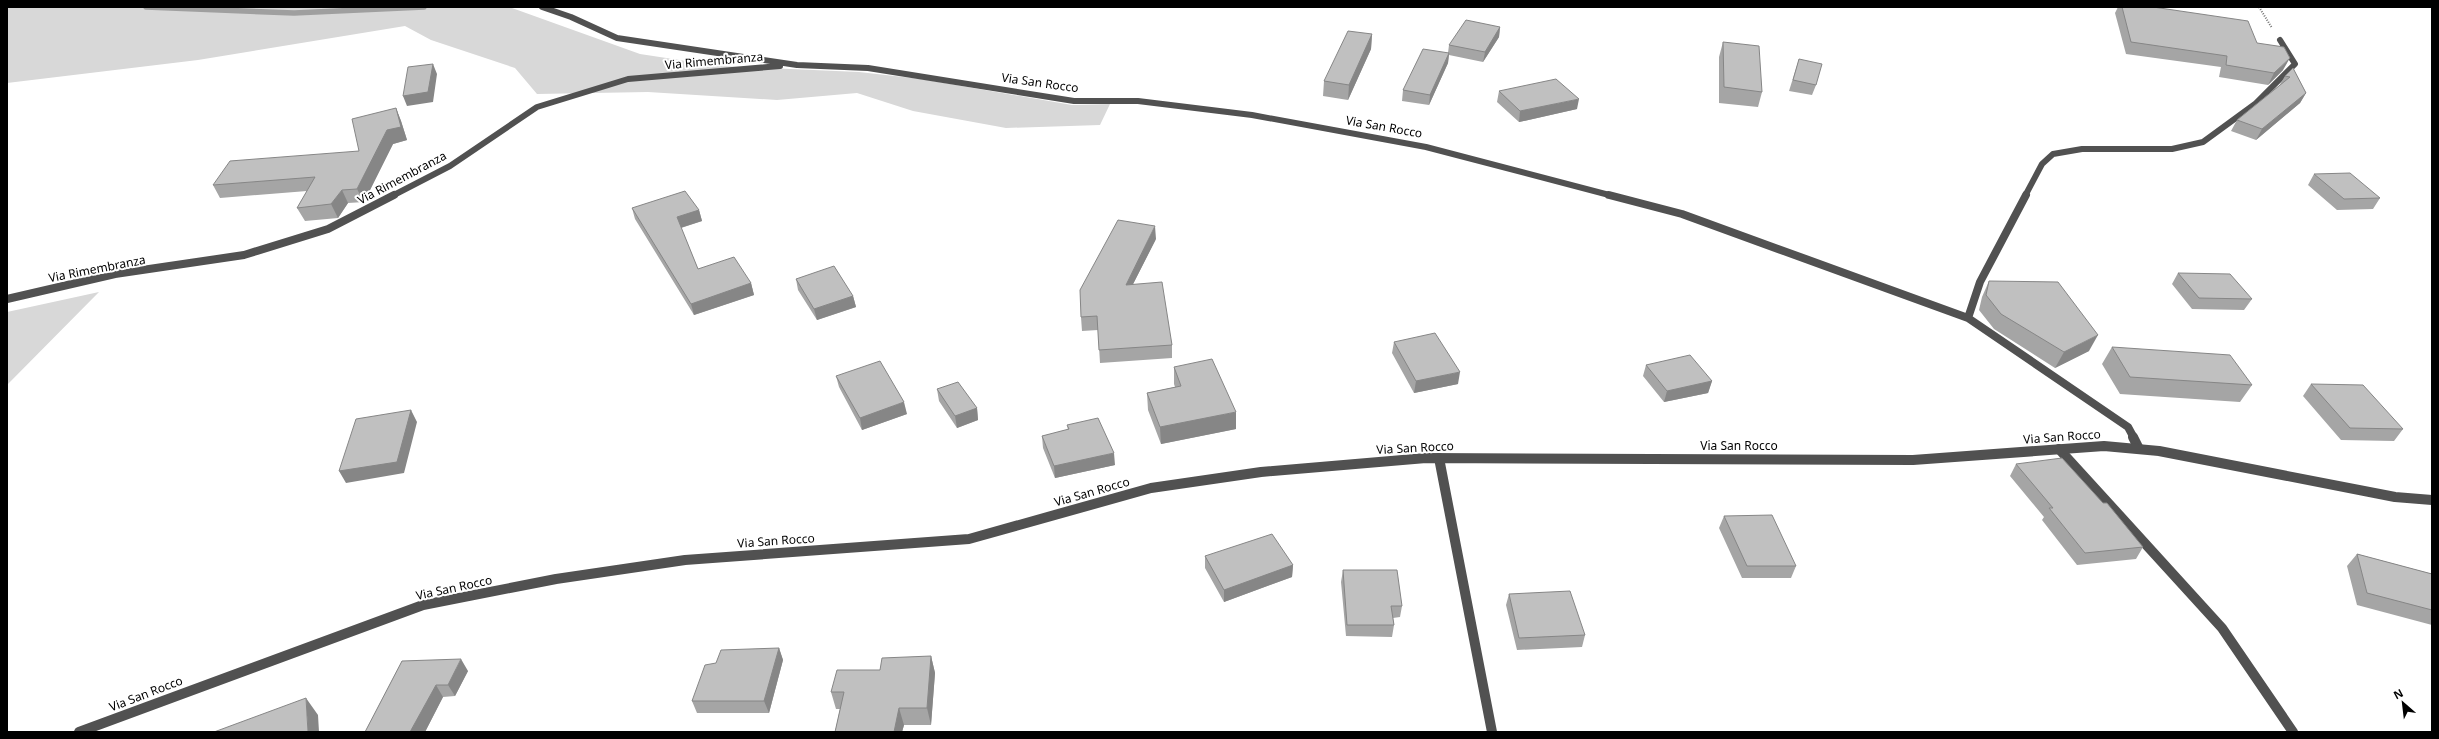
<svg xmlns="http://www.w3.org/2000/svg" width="2439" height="739" font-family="'Noto Sans',sans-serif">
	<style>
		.green { fill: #d8d8d8 }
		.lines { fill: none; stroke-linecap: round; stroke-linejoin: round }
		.stream { stroke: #9f9f9f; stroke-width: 5.5 }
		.path { stroke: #737373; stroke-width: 2; stroke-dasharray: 1 1.5; stroke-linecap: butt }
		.minor-far2 { stroke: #515151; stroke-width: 6 }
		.minor-far1 { stroke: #515151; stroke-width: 8 }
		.minor { stroke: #515151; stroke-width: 10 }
		.tertiary { stroke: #515151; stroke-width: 10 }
		.wall { fill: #a5a5a5 }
		.shaded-wall { fill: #868686 }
		.building { fill: #c0c0c0; stroke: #868686 }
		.labels { text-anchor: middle; stroke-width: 4; stroke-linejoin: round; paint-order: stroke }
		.street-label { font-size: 12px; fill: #000; stroke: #fff }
	</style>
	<rect width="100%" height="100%" fill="#fff"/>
	<path class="green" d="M7,7H505L512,8L640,54L719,66L859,72L921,79L1072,105L1110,104L1100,125L1006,128L913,111L857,93L777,100L648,92L537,94L515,68L431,40L405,26L198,60L7,83Z
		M99,292L7,385V312Z"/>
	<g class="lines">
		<path class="stream" d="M146,7L294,13L424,7"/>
		<path class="path" d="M2259,7L2272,28"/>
		<path class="minor-far2" d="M542,7L571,17L617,38L797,65L868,68L1074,101H1138L1252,115L1426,147L1613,196
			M392,196L450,166L537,107L628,79L780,66
			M2025,196L2042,164L2053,154L2082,149H2172L2203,142L2255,104L2295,64L2280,40"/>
		<path class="minor-far1" d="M1609,195L1682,214L1968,318L2128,427L2134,438
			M7,299L115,274L244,255L328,229L394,195
			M1968,318L1980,282L2026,195"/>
		<path class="minor" d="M2133,437L2139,449
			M2059,449L2222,628L2293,732
			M1439,458L1492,732"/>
		<path class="tertiary" d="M79,732L423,605L556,579L685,560L969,539L1151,488L1261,472L1426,458L1913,460L2104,446L2159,451L2395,497L2432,500"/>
	</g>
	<path class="wall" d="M2118,7H2153L2257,43L2283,70L2268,85L2219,77L2221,67L2126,54L2115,13Z
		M1500,27L1499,37L1483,62L1449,55L1448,63L1429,105L1402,101L1403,90L1448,53L1449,45Z
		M1372,34L1371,49L1348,100L1323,96L1324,81Z
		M1723,42L1762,92L1758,107L1719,103V57Z
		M1799,59L1816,85L1812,95L1789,91Z
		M2293,68L2306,93L2300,103L2256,140L2231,131L2237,120L2279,86L2285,76Z
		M1499,91L1577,109L1519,122L1497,102Z
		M396,108L401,121L407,140L393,144L364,202L348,203L338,218L305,221L297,208L307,191L220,198L213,185L359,151Z
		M2314,174L2380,198L2373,209L2337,210L2308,185Z
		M632,208L699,210L702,221L681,228L698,269L751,283L754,295L694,315L635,219Z
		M1156,239L1133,284L1172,345V358L1100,363L1098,330L1082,331L1081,317Z
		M2178,273L2252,299L2244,310L2192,309L2172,284Z
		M796,279L853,296L856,307L817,320L798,290Z
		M1989,281L2089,351L2055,368L1994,329L1979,310L1982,297Z
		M1394,342L1458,384L1414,393L1392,353Z
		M2112,347L2252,385L2240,402L2120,394L2102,364Z
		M1646,365L1712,381L1708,393L1664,402L1643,376Z
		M1174,367L1236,429L1161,444L1148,410L1147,393L1175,387L1174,384Z
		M836,376L907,414L862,430L839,387Z
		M2311,384L2403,429L2394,441L2341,440L2303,396Z
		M937,389L977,408L978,420L957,428L939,401Z
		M1067,425L1115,465L1055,478L1043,448L1042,436L1068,430Z
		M2016,464L2103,503L2143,547L2136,559L2077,565L2042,520L2044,517L2010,476Z
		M1724,516L1796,566L1791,578H1742L1719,528Z
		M2357,554L2432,574V625L2357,605L2347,566Z
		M1205,556L1293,565L1292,577L1224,602L1205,568Z
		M1343,570L1402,606L1400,617L1393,618L1394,625L1392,637L1346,636L1341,582Z
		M1509,594L1585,635L1582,647L1517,650L1506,605Z
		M779,648L783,660L769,713H697L692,701L716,663Z
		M931,656L935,673L931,725H904L902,732H835L840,709H836L831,692L880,670Z
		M402,661L468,671L455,696L443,697L425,732H365Z"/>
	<path class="shaded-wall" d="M1500,27L1499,37L1483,62L1485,52Z
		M1372,34L1371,49L1348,100L1349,85Z
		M1449,53L1448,63L1429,105L1430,95Z
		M2290,58L2283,70L2268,85L2274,73Z
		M433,64L437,74L433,102L407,106L403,96Z
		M2306,93L2300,103L2256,140L2262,129Z
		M1579,99L1577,109L1519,122L1520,111Z
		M396,108L401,121L407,140L393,144L364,202L357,189Z
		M342,190L348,203L338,218L331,204Z
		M699,210L702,221L680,228L677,217Z
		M1155,226L1156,239L1126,298V285Z
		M751,283L754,295L694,315L691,304Z
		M853,296L856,307L817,320L814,309Z
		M2098,335L2089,351L2055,368L2064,352Z
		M1460,372L1458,384L1414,393L1416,381Z
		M1712,381L1708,393L1664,402L1667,391Z
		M904,402L907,414L862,430L860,418Z
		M977,408L978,420L957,428L955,416Z
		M411,410L417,422L404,473L346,483L339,471Z
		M1236,412V429L1161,444L1160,427Z
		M1114,453L1115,465L1055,478L1054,466Z
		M1293,565L1292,577L1224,602V590Z
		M779,648L783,660L769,713L764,701Z
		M931,656L935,673L931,725L927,708Z
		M461,659L468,671L455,696L448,685Z
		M436,685L443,697L425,732H410Z
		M306,698L318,715L319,732H308Z
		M899,708L904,725L902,732H894Z"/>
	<path class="building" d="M2122,7H2153L2248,21L2257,43L2284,47L2290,58L2274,73L2226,65L2227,56L2131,42Z
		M1466,20L1500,27L1485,52L1449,45Z
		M1348,31L1372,34L1349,85L1324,81Z
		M1723,42L1759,46L1762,92L1724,87Z
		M1423,49L1449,53L1430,95L1403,90Z
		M1799,59L1822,64L1816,85L1793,80Z
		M433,64L428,92L403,96L408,67Z
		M2293,68L2306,93L2262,129L2237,120L2290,77L2285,76Z
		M1556,79L1579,99L1520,111L1499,91Z
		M396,108L401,127L387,130L357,189L342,190L331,204L297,208L315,177L213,185L230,161L359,151L352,119Z
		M2350,173L2380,198L2344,199L2314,174Z
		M685,191L699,210L677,217L698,269L734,257L751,283L691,304L632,208Z
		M1118,220L1155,226L1126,285L1162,282L1172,345L1099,350L1097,316L1081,317L1080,290Z
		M834,266L853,296L814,309L796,279Z
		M2178,273L2230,274L2252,299L2199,298Z
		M1989,281L2058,282L2098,335L2064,352L2001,314L1986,295Z
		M1435,333L1460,372L1416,381L1394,342Z
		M2112,347L2230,355L2252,385L2130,377Z
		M1690,355L1712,381L1667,391L1646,365Z
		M1212,359L1236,412L1160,427L1147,393L1181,386L1174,367Z
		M880,361L904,402L860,418L836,376Z
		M958,382L977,408L955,416L937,389Z
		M2311,384L2363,385L2403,429L2350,428Z
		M411,410L397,462L339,471L356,419Z
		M1098,418L1114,453L1054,466L1042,436L1069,429L1067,425Z
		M2062,458L2103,503H2107L2143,547L2085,553L2049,508H2053L2016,464Z
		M1772,515L1796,566H1747L1724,516Z
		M1272,534L1293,565L1224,590L1205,556Z
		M2357,554L2432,574V610L2367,593Z
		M1343,570H1397L1402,606H1391L1394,625H1347Z
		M1570,591L1585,635L1519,638L1509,594Z
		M779,648L764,701H692L705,665L716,663L721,650Z
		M931,656L927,708H899L894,732H835L844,692H831L837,670H880L882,658Z
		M461,659L448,685H436L410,732H365L402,661Z
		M306,698L308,732H214Z"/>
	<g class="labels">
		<g class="street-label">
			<text transform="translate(714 61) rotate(-5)" y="4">Via Rimembranza</text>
			<text transform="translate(1040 83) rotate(8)" y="4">Via San Rocco</text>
			<text transform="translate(1384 127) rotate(10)" y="4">Via San Rocco</text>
			<text transform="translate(402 178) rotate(-28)" y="4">Via Rimembranza</text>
			<text transform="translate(97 269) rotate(-11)" y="4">Via Rimembranza</text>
			<text transform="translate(2062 437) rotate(-4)" y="4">Via San Rocco</text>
			<text x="1739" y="450">Via San Rocco</text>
			<text transform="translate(1415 448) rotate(-3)" y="4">Via San Rocco</text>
			<text transform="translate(1092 492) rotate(-16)" y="4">Via San Rocco</text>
			<text transform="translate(776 541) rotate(-4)" y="4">Via San Rocco</text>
			<text transform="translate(454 588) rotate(-12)" y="4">Via San Rocco</text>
			<text transform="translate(146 694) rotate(-21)" y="4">Via San Rocco</text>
		</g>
	</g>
	<rect width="2439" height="739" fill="none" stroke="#000000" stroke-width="16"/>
	<g transform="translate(2403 703) rotate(332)" stroke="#ffffff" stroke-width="3" paint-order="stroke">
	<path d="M0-3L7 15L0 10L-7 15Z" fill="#000000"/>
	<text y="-6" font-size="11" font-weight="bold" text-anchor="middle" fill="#000000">N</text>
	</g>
</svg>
